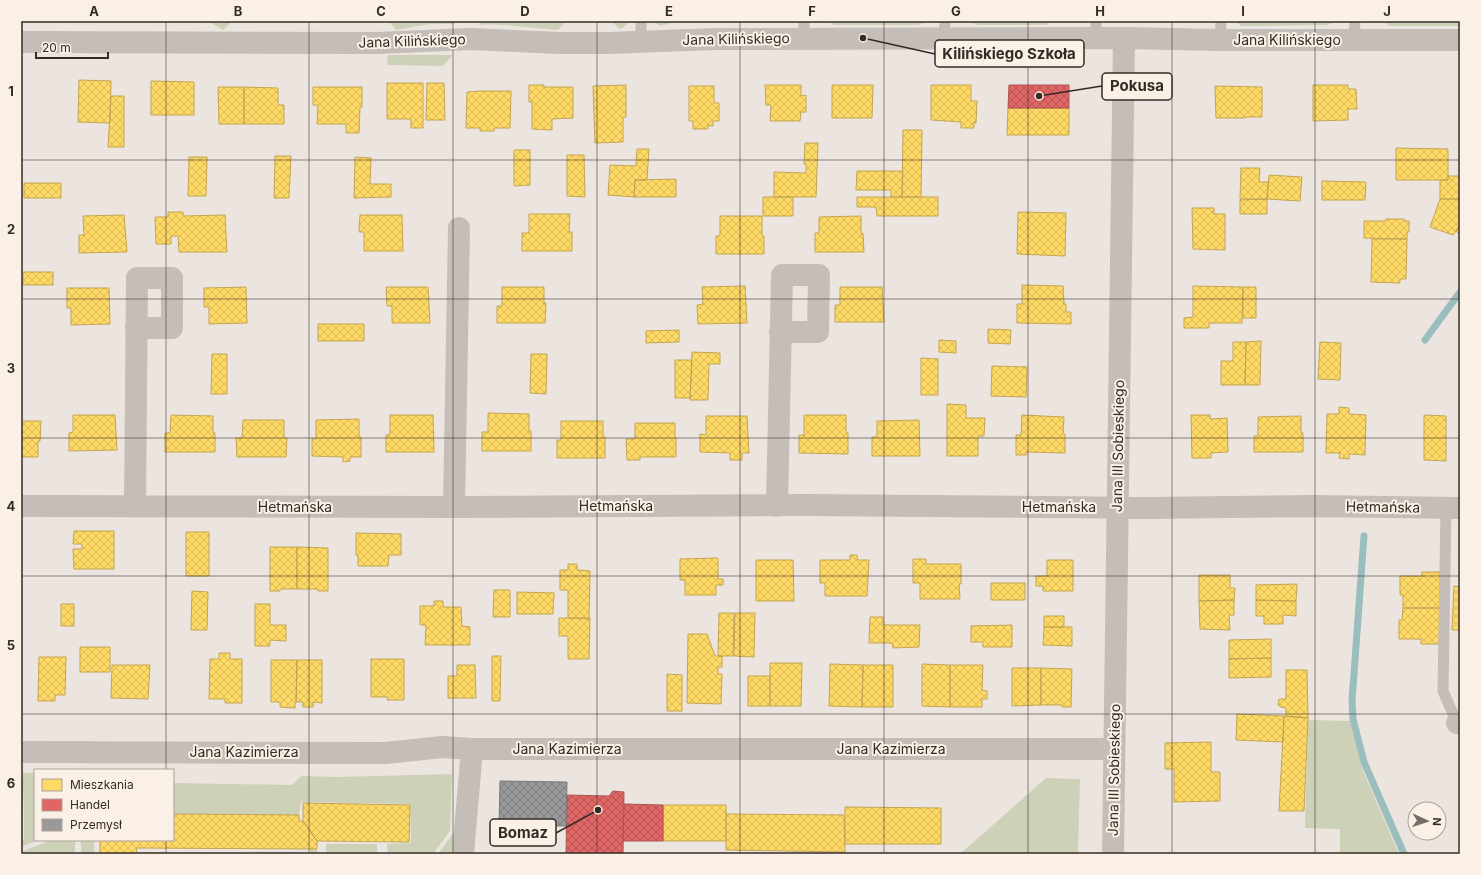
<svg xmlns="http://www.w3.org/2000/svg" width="1481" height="875" font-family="Inter,sans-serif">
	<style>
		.grass { fill: #cdd1b8 }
		.homes { fill: url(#homes-cross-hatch); stroke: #c2a553 }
		.shops { fill: url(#shops-cross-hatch); stroke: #ad5453 }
		.industry { fill: url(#industry-cross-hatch); stroke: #7b7876 }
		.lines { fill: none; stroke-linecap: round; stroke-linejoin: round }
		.stream { stroke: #9abebe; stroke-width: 7 }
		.service { stroke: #c5bdb7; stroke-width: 11 }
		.minor { stroke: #c5bdb7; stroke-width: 22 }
		.tertiary { stroke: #c5bdb7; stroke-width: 22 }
		.grid { fill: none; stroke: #352b26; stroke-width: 1; stroke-opacity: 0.55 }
		.labels { text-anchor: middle; stroke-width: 4; stroke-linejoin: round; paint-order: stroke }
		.street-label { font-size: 14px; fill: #352b26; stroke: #faf0e5 }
		.leader { fill: none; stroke: #352b26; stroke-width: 1.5 }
		.callout-dot { fill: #352b26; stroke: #faf0e5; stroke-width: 1.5 }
		.callout { fill: #faf0e5; stroke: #352b26; stroke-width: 1.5 }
		.callout-label { font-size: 15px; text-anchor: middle; font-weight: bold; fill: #352b26 }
		.neatline { fill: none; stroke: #352b26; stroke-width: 1.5 }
		.grid-label { font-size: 13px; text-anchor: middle; font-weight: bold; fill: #352b26 }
	</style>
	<defs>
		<pattern id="homes-cross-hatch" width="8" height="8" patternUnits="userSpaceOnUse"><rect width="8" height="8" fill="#ffd966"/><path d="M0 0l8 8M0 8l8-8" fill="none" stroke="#dbba58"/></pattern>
		<pattern id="shops-cross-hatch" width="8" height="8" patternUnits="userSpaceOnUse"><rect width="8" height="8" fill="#e06666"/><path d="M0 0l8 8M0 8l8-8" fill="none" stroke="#b65454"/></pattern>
		<pattern id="industry-cross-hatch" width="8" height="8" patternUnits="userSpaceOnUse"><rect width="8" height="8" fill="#999"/><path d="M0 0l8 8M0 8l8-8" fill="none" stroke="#7e7d7d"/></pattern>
	</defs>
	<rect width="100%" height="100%" fill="#ece5df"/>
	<path class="grass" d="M208,21H232L223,30Z
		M389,21H452L454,24H430L396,30Z
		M483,21H566L558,30C532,29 506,23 479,25Z
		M612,21H630L624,27L619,29Z
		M650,21H678L661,26Z
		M827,21H927L918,25H834Z
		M970,21H1047L1048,25H977Z
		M1236,21H1336L1328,25L1241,26Z
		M1382,21H1460V26H1390Z
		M388,55H453L443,66L387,65Z
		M1308,720L1350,721L1363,771L1399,854H1340V829L1305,828Z
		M21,773H35V840H39L21,847V840H24V781L21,780Z
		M452,774L450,831L433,854H388L387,844L411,843L410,804L301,802L299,815L173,814V783L292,785L301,776L337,777Z
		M1046,778L1080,779L1078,854H960Z
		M458,827L453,854H438Z
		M51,840H75V854H21V852Z
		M81,840H94V854H81Z
		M310,844H317V854H257V852L310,853Z
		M326,844H377V854H326Z
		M146,852L193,853V854H146Z
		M203,853H250V854H203Z"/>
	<path class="homes" d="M79,80L111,81L110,123L78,122Z
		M151,81L194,82V115H151Z
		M387,83H423V128H411V119H387Z
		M427,83H444L445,120H426Z
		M529,85H544V87H573V118L552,119V130L532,129V102H529Z
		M626,85V117H623V142L595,143L593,86Z
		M765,85H801V96L806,95V112H801L800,121H770L771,105H766Z
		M832,85H873L872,118H832Z
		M931,85H971V101H977L976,123L974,122V128H961V122L931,120Z
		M1313,85H1348V89H1356L1357,109H1348V120L1313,121Z
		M689,86H714V103H719V121H713V126L708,125V129H693V121H689Z
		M1215,86L1262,87V117H1246L1245,118H1216Z
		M218,87H244V124H219Z
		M244,87L278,88V105H284V124H244Z
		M313,87H362V107H360L359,133H346V124H317L318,105H313Z
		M480,91H511L510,128H494V131H480V128H466L467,92Z
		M111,96H124V147H108Z
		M1008,108H1069V135H1007Z
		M903,130H922L921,197H902Z
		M805,143H818L816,197H774V172L806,173V164H804Z
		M1396,148L1448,149V180H1396Z
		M637,149H649L647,180H635L634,197L608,195L610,165L636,166Z
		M514,150H530V185L514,186Z
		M567,155H584L585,197L567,196Z
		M275,156H291L289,198H274Z
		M189,157H207L206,196H188Z
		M355,157L371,158L370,184H391V197L354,198Z
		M1241,168H1260L1259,182H1268L1267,199H1240Z
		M857,171H903L902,197H891V190H856Z
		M1269,175L1302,177L1300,201L1267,199Z
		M1448,176H1460V199H1440V180H1448Z
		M676,179V197H634L635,180Z
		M1322,181L1366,182L1365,200H1322Z
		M24,183H61V198H24Z
		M763,197H793V216H763Z
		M857,197H938V216H877L876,207H857Z
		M1267,199V214H1240V200Z
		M1440,199H1460V225L1453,235L1430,227Z
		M1192,208H1214V214H1225V250L1193,249Z
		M168,212H183V216L225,215L227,252H179L178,236H171V244H156L155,217H168Z
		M1018,212L1066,213L1065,256L1017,254Z
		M529,214H570L569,232H572V251H522V233H529Z
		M124,215L127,252L79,253V235H84L83,216Z
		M360,215H402L403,251H364V232H359Z
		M720,216H762V236H764V254H716V236H720Z
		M861,216V234L863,233L864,252H815V233H819V217Z
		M1386,219H1404V221H1409V232H1407V239L1364,238V221H1385Z
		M1460,225V235L1456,231Z
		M1372,239H1407L1406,279H1400V283L1371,282Z
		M23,272H53V285H23Z
		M1022,285L1063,286L1064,304H1066V312H1071V324L1017,323V304H1022Z
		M745,286L747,323L698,324L697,305L703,304L702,287Z
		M1193,286L1243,287L1242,323H1209V328H1184V318L1193,317Z
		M246,287L247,323L209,324V307H204V288Z
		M386,287H428L430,323H392V306H387Z
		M502,287H544V303H546L545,323H497V306H502Z
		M840,287H882L884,322H835V305H840Z
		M1243,287H1256V318H1243Z
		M67,288H109L110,324L71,325V308H67Z
		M318,324H364V341H318Z
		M988,329L1011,330L1010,344L988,343Z
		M679,330V342L646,343V331Z
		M939,340L956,341V353L939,352Z
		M1261,341L1260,385H1245L1246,342Z
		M1233,342H1246L1245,385H1221V361H1233Z
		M1320,342L1341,343L1340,380L1318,379Z
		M692,352L720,353V364H709L708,400H690Z
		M212,354H227V394H211Z
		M531,354H547L546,394L530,393Z
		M921,358L938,359V395H921Z
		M675,360H692L690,398H675Z
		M992,366L1027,367L1026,397L991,396Z
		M947,404L966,405V418H985L984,436H978V456H947Z
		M1339,407L1349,408V414L1366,415L1365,455L1349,454V459L1339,458L1340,453H1326L1327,414H1339Z
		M488,413L529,414V431H531V451H482V432H488Z
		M73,415H115L117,450L69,451V433L73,432Z
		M171,415L213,416V433H215V452H165V433H170Z
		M390,415H433L434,452H386V435H390Z
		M804,415H846V433H848V454L799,453V435H804Z
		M1022,415L1064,417L1063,434H1065V453L1026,452V455H1016V435H1021Z
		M1191,415H1210V419L1227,418L1228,452L1211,453V458H1192Z
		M1424,415L1446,416V461L1424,460Z
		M706,416H747L749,453H742V460H730V453L700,452V434L706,435Z
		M1301,416V433H1303V452H1254V436H1258V417Z
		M359,419V437H361V457H350V461L343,462V457L312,456V439H316V420Z
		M243,420H284V438H287L286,457H237L236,438H242Z
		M919,420L920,456H872V437H877V421Z
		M21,421H41L40,441H38V457H21Z
		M561,421H603V437H605V458H557V440H561Z
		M635,423H675V438H676V457H640V460H627L626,439H635Z
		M74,531H114V569H74L73,549H82V544H73Z
		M186,532H209V576H186Z
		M356,533L401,534V555H389L388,566H358V555H356Z
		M270,547H297V589H280V591H270Z
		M297,547L328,548V591H318V589H297Z
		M850,555H857L858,560H869L867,596H825V583H820V560H850Z
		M718,558V579H723V585H716V595H685V580H680V559Z
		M913,559H926V564H961V584H959L960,599H920V583H913Z
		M756,560H793L794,601H756Z
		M1047,560H1073V591H1043V586H1036V576H1047Z
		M568,564H577V570L590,571L589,619L568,618V590H560V570H568Z
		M1422,572H1440V608H1403V595H1400V576H1422Z
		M1199,575H1230V588H1235L1234,600L1199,601Z
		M991,583H1025V600H991Z
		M1297,584L1296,601L1256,600V585Z
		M1454,586L1460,587V630H1452Z
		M494,590H510V617H493Z
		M192,591L208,592L207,630H191Z
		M517,592L554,593L553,614H517Z
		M1234,600V615H1229L1230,630L1200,629L1199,601Z
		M1256,600L1296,601V616L1283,615V624H1264V616H1256Z
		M434,601H443V607H461L462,626L470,627V645H425L426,625H420V606H434Z
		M61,604H74V626H61Z
		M255,604H270V625H286V641L270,640V646H255Z
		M1403,608H1440L1439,644H1421V639H1399V620H1402Z
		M719,613H734L733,656H718Z
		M735,613H755L754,657L734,656Z
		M1044,616H1064V627H1044Z
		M870,617H883V625H920L919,647L893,648L892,643H869Z
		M559,618H590L589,659H568V636H559Z
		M1012,625V647H983V642H971V626Z
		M1044,627H1072V646L1043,645Z
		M688,634H707L715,656H722V667H718V674H722L721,704L687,703Z
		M1271,639V658L1229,659V640Z
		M80,647H110V672H80Z
		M219,653H230V659H242V703H225V699H209L210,659H219Z
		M492,656H501L500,701H492Z
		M39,657H66L65,695H55V701H38Z
		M1271,658V677L1229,678V659Z
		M371,659H404V700H387L388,697H371Z
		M271,660H297L296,702H295V708L280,707V702H271Z
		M297,660H322V703L313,702V707H303V702H296Z
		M770,663H802L801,706H770Z
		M830,664L863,665L862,707L829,706Z
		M922,664L950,665V707L922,706Z
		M112,665H150L148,699L111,698Z
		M457,665H475L476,698H448V676H457Z
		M863,665H893V707H862Z
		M950,665H983L982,690L987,691V699H982V707H950Z
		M1012,668H1041V705L1012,706Z
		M1041,668L1072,669L1071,707H1062V705H1041Z
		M1286,670H1307L1308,718L1286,716V708L1281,707L1278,705L1279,699H1286Z
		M667,674L682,675V711H667Z
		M748,676H770V706H748Z
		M1237,714L1284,716L1283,742L1236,740Z
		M1284,716L1308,718L1304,811H1279Z
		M1211,742V772H1220V801L1174,802V769H1165V743Z
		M21,781H23L22,839H21Z
		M303,803L410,805L409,842L317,841L303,821Z
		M663,805H726V841H663Z
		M845,807L941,808V844H845Z
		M173,814L299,815V821H303L317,841V849L137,848L136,854H100V840H173Z
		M726,814L844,815L845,852L726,850Z"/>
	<path class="shops" d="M1009,85H1069V108H1008Z
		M613,791L624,792L623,854H566L567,795L609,796Z
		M624,804L663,805V841H623Z"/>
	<path class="industry" d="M500,781L567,782L566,826L499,825Z"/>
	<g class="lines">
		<path class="stream" d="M1425,340L1460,292
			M1364,536L1352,701L1353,719L1364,762L1404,854"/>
		<path class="service" d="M641,21V42
			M1096,21V38
			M804,38V21
			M944,38L945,21
			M1220,40L1221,21
			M1354,40L1355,21
			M1446,508L1443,691L1457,723"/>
		<path class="minor" d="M21,506L454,507L806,505L1147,508L1312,506L1460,508
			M135,506L137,278H172V328H136
			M777,506L782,275H819L818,332H780
			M454,507L459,228
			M1457,723H1460
			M21,752L386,753L442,747L472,749H1114
			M463,854L472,749
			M1113,854L1124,38"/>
		<path class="tertiary" d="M21,42L377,43L470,39L560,43H608L716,39L1124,38L1220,40H1460"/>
	</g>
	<path class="grid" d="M166,21V770M309,21V854M453,21V854M597,21V854M740,21V854M884,21V854M1028,21V854M1172,21V854M1315,21V854M21,160H1460M21,299H1460M21,438H1460M21,576H1460M21,714H1460M166,840V854"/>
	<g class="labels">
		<g class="street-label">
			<text transform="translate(736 39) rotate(-1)" y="5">Jana Kilińskiego</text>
			<text x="1287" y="45">Jana Kilińskiego</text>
			<text transform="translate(412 41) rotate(-2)" y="5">Jana Kilińskiego</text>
			<text transform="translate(1118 446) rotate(-89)" y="5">Jana III Sobieskiego</text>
			<text x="616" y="511">Hetmańska</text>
			<text x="295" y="512">Hetmańska</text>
			<text x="1059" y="512">Hetmańska</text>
			<text transform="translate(1383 507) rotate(1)" y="5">Hetmańska</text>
			<text x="567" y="754">Jana Kazimierza</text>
			<text x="891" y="754">Jana Kazimierza</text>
			<text x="244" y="757">Jana Kazimierza</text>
			<text transform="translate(1114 770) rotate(-89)" y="5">Jana III Sobieskiego</text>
		</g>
	</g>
	<path class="leader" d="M863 38L935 54M1039 96L1102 86M598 810L556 833"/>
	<g class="callout-dot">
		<circle cx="863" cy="38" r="4"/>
		<circle cx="1039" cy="96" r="4"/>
		<circle cx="598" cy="810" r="4"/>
	</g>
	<g class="callout">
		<rect x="935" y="40" width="149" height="27" rx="4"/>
		<rect x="1102" y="73" width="70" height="27" rx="4"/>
		<rect x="490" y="819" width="66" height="27" rx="4"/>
	</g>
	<g class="callout-label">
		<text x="1009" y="59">Kilińskiego Szkoła</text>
		<text x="1137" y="91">Pokusa</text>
		<text x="523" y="838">Bomaz</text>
	</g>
	<rect width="1481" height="875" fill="none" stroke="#faf0e5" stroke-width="44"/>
	<rect x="34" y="769" width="140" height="72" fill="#faf0e5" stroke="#aba199"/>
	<rect x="42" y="779" width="20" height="12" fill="#ffd966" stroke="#aba199"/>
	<text x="70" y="789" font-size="12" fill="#352b26">Mieszkania</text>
	<rect x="42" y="799" width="20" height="12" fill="#e06666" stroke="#aba199"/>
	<text x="70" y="809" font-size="12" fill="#352b26">Handel</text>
	<rect x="42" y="819" width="20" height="12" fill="#999999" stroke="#aba199"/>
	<text x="70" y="829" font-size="12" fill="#352b26">Przemysł</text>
	<g transform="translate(1427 821) rotate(93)"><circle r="19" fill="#faf0e5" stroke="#aba199"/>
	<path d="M0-3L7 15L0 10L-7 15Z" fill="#756c67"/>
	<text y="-6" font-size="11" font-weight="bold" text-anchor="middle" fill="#352b26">N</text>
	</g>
	<path d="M36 52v6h72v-6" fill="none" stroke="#352b26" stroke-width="2"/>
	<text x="42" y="52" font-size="12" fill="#352b26" stroke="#faf0e5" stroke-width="3" paint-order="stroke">20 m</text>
	<rect x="22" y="22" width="1437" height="831" class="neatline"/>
	<g class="grid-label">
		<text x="94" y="16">A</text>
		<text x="238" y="16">B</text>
		<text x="381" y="16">C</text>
		<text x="525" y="16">D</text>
		<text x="669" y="16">E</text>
		<text x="812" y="16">F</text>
		<text x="956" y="16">G</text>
		<text x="1100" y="16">H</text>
		<text x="1243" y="16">I</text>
		<text x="1387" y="16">J</text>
		<text x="11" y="96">1</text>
		<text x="11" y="234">2</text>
		<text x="11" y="373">3</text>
		<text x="11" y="511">4</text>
		<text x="11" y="650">5</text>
		<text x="11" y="788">6</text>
	</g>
</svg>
